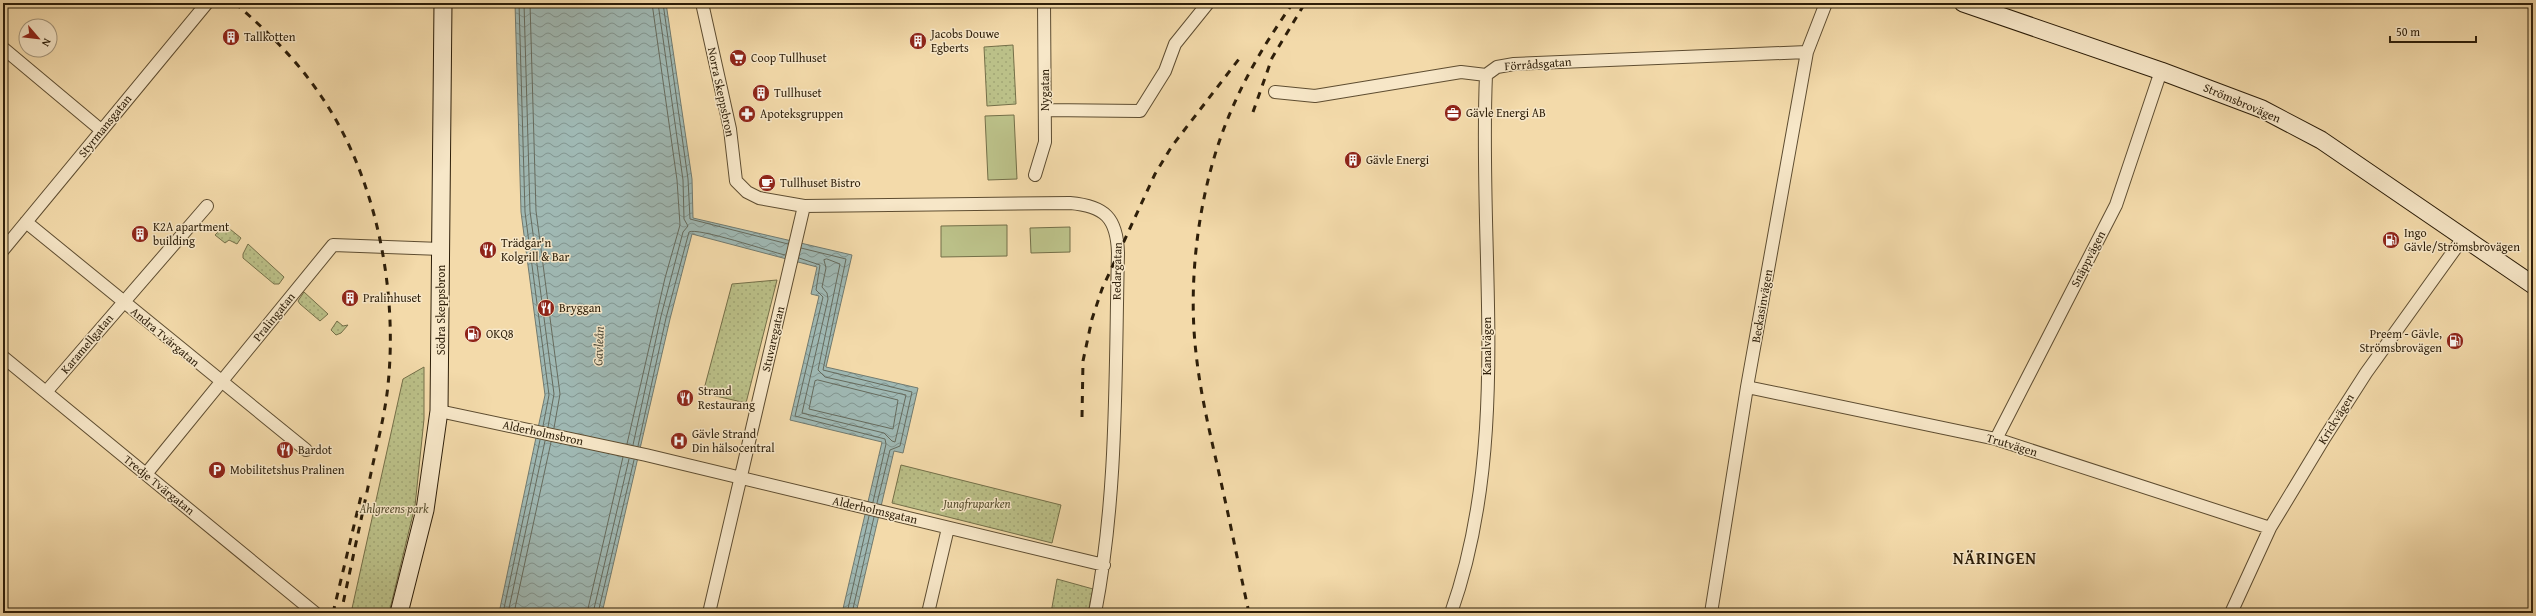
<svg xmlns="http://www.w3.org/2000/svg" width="2536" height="616" font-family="'Gentium Book Plus',serif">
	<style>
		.grass { fill: url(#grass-dots); stroke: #746f48 }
		.garden { fill: #bbc088; stroke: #746f48 }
		.water { fill: url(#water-waves); stroke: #717a6f }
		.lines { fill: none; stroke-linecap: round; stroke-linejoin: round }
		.shore { stroke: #666b5e; stroke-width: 1 }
		.street-casing { stroke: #5e4d31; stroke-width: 14 }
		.secondary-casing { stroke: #2d1e09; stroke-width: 19 }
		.street { stroke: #f7e7c8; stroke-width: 12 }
		.secondary { stroke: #f7e7c8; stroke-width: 17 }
		.rail { stroke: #2d1e09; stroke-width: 3; stroke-dasharray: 7 7; stroke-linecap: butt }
		.labels { text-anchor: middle; stroke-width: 3; stroke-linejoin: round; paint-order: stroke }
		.poi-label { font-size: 12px; fill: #2d1e09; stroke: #f7e7c8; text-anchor: start }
		.street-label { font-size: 12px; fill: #2d1e09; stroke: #f7e7c8 }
		.park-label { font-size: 12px; font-style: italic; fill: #584f2f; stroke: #f7e7c8 }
		.water-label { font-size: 13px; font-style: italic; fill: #4f4c3c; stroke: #f7e7c8 }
		.district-label { font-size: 16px; font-weight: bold; letter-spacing: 1px; fill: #2d1e09; stroke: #f7e7c8 }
	</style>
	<defs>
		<pattern id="grass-dots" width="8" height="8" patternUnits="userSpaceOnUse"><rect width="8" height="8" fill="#bbc088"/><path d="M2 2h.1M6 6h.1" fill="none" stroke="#a1a574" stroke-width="1.8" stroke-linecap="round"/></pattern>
		<pattern id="water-waves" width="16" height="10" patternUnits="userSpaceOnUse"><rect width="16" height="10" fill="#9fb8b3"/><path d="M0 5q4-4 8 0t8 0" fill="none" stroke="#829590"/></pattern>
	</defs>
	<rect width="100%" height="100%" fill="#f3daaa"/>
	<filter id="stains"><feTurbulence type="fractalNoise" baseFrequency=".005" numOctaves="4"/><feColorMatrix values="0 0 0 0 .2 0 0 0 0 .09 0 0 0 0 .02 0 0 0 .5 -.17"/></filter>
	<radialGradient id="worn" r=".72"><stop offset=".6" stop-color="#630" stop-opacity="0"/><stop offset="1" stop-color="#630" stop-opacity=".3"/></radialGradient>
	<path class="grass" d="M1013,45L1016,104L987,106L984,47Z
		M225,225L241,238L237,244L229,240L225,243L215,235Z
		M248,244L284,277L279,284H274L243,258V254Z
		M777,280L746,403L703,393L732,284Z
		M304,292L328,314L320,321L300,304L298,301Z
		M337,321L343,326L348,325L341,333L336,335L331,330Z
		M424,367V419L415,506L389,613H351L403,379Z
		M901,465L1061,505L1052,543L892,503Z
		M1057,579L1093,589L1088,613H1051Z"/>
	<path class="garden" d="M1014,115L1017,179L988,180L985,116Z
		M1007,225V256L941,257V226Z
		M1070,227V252L1031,253L1030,228Z"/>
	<path class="water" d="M515,3H666L692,179L693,218L852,255L826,367L918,388L903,453L894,451L856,613H842L882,442L790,420L819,296L811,294L817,267L692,234L670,319L602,613H499L545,395L521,212Z"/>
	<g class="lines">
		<path class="shore" d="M519,3L525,212L549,395L543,426
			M524,3L530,211L554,394L548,427
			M530,3L536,211L560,394L554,428
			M663,3L688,179L690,219L788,244
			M801,248L846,259L823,370L912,392L900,446L890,450L877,503
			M799,258L820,265L816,290L823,297L795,416L885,439L886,444L873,502
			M827,259L840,264L818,370L825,377L906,395L895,442L892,441L884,433L802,413L828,299L827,293L822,287L826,268L824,260Z
			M818,380L898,400L893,429L809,409L815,381Z
			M627,444L665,278L680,225L677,180L652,3
			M633,445L661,316L683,232L688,226L684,219L683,180L658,3
			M638,446L666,318L689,232C697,227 771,252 785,255
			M503,613L540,440
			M508,613L545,441
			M514,613L551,442
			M587,613L623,457
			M593,613L629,459
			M598,613L634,460
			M847,613L869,516
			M852,613L874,517"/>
		<defs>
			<path id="street" d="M702,3L730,129L736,181L747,192L759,198L804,206L1070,203C1105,206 1117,218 1118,253C1115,373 1118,494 1095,613
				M3,48L101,130
				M1275,92L1315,96L1461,72L1486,75L1497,67L1514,64L1807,52
				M1045,110L1140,111L1165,71L1175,44L1208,3
				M1035,175L1045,142L1044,3
				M26,222L306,450
				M3,250L207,3
				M3,357L315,613
				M1747,387L1996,439L2270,528
				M46,392L207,206
				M439,411L646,455L1104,565
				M1996,439L2116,205L2161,71
				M146,474L333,245L441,249
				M709,613L804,206
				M928,613L948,528
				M1451,613C1512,441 1478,254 1486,75
				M1711,613L1747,387L1807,52L1826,3
				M2231,613L2270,528L2325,437L2366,373L2463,238"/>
			<path id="secondary" d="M1963,3L2161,71L2262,109L2321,140L2533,285
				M399,613L425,510L439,411L443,3"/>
		</defs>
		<use href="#street" class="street-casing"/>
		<use href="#secondary" class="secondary-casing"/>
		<use href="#street" class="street"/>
		<use href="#secondary" class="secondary"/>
		<path class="rail" d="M235,3C267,31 297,60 321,96C376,176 398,289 388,385C385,415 377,444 371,473C361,520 351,566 341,613
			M1253,112L1272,58L1305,3
			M1082,417L1083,361L1092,319L1102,289L1155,174L1172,146L1239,59
			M333,613L362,492
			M1249,613C1240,572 1232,531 1223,491C1213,445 1201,400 1196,353C1187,276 1200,182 1231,111C1247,73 1269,37 1293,3"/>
	</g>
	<defs>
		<symbol id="building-disc" viewBox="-11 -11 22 22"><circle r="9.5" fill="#8f2418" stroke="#f7e7c8"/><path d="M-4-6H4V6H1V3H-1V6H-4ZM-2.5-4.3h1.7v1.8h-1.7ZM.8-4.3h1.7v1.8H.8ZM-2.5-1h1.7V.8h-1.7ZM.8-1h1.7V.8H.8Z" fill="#fff"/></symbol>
		<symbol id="supermarket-disc" viewBox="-11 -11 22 22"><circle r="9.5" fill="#8f2418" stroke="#f7e7c8"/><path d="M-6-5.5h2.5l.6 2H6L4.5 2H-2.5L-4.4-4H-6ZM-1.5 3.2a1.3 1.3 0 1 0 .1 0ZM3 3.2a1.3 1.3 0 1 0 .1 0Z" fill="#fff"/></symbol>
		<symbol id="office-disc" viewBox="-11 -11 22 22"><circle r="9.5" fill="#8f2418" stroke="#f7e7c8"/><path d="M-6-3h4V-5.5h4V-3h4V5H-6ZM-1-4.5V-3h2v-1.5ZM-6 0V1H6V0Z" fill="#fff"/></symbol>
		<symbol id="pharmacy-disc" viewBox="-11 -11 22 22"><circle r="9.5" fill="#8f2418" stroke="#f7e7c8"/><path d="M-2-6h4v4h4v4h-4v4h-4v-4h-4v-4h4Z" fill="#fff"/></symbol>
		<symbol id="cafe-disc" viewBox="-11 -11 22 22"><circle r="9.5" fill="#8f2418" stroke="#f7e7c8"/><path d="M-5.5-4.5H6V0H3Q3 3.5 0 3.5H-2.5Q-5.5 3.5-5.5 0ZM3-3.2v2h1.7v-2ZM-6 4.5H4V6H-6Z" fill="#fff"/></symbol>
		<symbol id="fuel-disc" viewBox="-11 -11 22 22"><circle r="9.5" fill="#8f2418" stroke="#f7e7c8"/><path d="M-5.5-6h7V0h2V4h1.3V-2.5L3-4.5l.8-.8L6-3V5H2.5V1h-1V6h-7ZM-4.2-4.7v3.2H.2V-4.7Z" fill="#fff"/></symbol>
		<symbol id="restaurant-disc" viewBox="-11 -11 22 22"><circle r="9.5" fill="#8f2418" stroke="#f7e7c8"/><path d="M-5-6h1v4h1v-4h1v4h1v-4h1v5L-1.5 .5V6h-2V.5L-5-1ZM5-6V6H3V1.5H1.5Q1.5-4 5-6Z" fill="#fff"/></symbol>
		<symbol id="hospital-disc" viewBox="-11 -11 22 22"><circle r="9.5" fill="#8f2418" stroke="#f7e7c8"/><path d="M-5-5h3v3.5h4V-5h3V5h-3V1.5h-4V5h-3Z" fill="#fff"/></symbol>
		<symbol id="parking-disc" viewBox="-11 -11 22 22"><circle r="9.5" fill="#8f2418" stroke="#f7e7c8"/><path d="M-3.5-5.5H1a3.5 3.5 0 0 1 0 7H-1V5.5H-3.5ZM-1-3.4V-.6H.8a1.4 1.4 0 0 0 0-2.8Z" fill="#fff"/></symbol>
	</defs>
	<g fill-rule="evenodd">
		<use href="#building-disc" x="221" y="27" width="20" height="20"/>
		<use href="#building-disc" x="908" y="31" width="20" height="20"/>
		<use href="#supermarket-disc" x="728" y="48" width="20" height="20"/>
		<use href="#building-disc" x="751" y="83" width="20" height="20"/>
		<use href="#office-disc" x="1443" y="103" width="20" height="20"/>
		<use href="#pharmacy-disc" x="737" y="104" width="20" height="20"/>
		<use href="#building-disc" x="1343" y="150" width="20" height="20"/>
		<use href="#cafe-disc" x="757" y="173" width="20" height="20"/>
		<use href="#building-disc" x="130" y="224" width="20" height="20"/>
		<use href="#fuel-disc" x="2381" y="230" width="20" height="20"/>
		<use href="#restaurant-disc" x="478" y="240" width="20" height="20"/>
		<use href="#building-disc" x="340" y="288" width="20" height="20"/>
		<use href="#restaurant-disc" x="536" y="298" width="20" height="20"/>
		<use href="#fuel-disc" x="463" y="324" width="20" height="20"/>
		<use href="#fuel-disc" x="2445" y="331" width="20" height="20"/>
		<use href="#restaurant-disc" x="675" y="388" width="20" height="20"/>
		<use href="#hospital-disc" x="669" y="431" width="20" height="20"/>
		<use href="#restaurant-disc" x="275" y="440" width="20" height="20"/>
		<use href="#parking-disc" x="207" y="460" width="20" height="20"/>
	</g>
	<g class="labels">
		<g class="poi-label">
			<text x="931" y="38">Jacobs Douwe<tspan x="931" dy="14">Egberts</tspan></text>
			<text x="244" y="41">Tallkotten</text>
			<text x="751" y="62">Coop Tullhuset</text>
			<text x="774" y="97">Tullhuset</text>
			<text x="1466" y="117">Gävle Energi AB</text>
			<text x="760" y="118">Apoteksgruppen</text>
			<text x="1366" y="164">Gävle Energi</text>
			<text x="780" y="187">Tullhuset Bistro</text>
			<text x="153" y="231">K2A apartment<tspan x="153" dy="14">building</tspan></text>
			<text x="2404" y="237">Ingo<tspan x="2404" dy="14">Gävle/Strömsbrovägen</tspan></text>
			<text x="501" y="247">Trädgår'n<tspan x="501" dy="14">Kolgrill &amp; Bar</tspan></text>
			<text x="363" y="302">Pralinhuset</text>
			<text x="559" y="312">Bryggan</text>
			<text x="486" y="338">OKQ8</text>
			<text x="2442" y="338" text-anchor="end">Preem - Gävle,<tspan x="2442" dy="14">Strömsbrovägen</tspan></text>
			<text x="698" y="395">Strand<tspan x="698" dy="14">Restaurang</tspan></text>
			<text x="692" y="438">Gävle Strand<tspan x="692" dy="14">Din hälsocentral</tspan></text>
			<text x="298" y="454">Bardot</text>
			<text x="230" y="474">Mobilitetshus Pralinen</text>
		</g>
		<g class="street-label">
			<text transform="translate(1538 64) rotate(-4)" y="4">Förrådsgatan</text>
			<text transform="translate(1045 90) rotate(-90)" y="4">Nygatan</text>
			<text transform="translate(721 92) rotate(78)" y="4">Norra Skeppsbron</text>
			<text transform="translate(2242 103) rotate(23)" y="4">Strömsbrovägen</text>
			<text transform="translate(105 126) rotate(-51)" y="4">Styrmansgatan</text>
			<text transform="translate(2088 259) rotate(-63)" y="4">Snäppvägen</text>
			<text transform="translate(1117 271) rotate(-89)" y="4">Redargatan</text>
			<text transform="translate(1762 306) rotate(-80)" y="4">Beckasinvägen</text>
			<text transform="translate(441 310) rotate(-90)" y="4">Södra Skeppsbron</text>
			<text transform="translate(274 317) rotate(-51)" y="4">Pralingatan</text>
			<text transform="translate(165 337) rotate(40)" y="4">Andra Tvärgatan</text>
			<text transform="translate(773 339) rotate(-77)" y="4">Stuvaregatan</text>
			<text transform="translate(87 344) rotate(-50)" y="4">Karamellgatan</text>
			<text transform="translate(1487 346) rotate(-90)" y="4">Kanalvägen</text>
			<text transform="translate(2336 419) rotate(-58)" y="4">Krickvägen</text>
			<text transform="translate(543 433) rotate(12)" y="4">Alderholmsbron</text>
			<text transform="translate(2012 445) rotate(17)" y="4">Trutvägen</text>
			<text transform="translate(159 485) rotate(39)" y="4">Tredje Tvärgatan</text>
			<text transform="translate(875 510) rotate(13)" y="4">Alderholmsgatan</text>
		</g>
		<g class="park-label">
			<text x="977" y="508">Jungfruparken</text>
			<text x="394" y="513">Ahlgreens park</text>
		</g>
		<g class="water-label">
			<text transform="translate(598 346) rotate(-88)" y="5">Gavleån</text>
		</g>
		<g class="district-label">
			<text x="1995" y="564">NÄRINGEN</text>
		</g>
	</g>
	<rect width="2536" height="616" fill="none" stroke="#f3daaa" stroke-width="16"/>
	<rect x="4" y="4" width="2528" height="608" fill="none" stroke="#2d1e09" stroke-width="2"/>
	<rect x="8" y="8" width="2520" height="600" fill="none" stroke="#2d1e09"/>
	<g transform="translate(38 38) rotate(118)"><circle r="19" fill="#f7e7c8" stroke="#a6977c"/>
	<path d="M0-3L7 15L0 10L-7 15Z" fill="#8f2418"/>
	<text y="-6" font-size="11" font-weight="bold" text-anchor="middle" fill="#2d1e09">N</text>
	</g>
	<path d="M2390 36v6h86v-6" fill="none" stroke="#2d1e09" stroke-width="2"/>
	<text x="2396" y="36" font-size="12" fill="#2d1e09" stroke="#f7e7c8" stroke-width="3" paint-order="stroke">50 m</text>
	<rect width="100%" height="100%" filter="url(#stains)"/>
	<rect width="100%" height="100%" fill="url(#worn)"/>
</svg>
